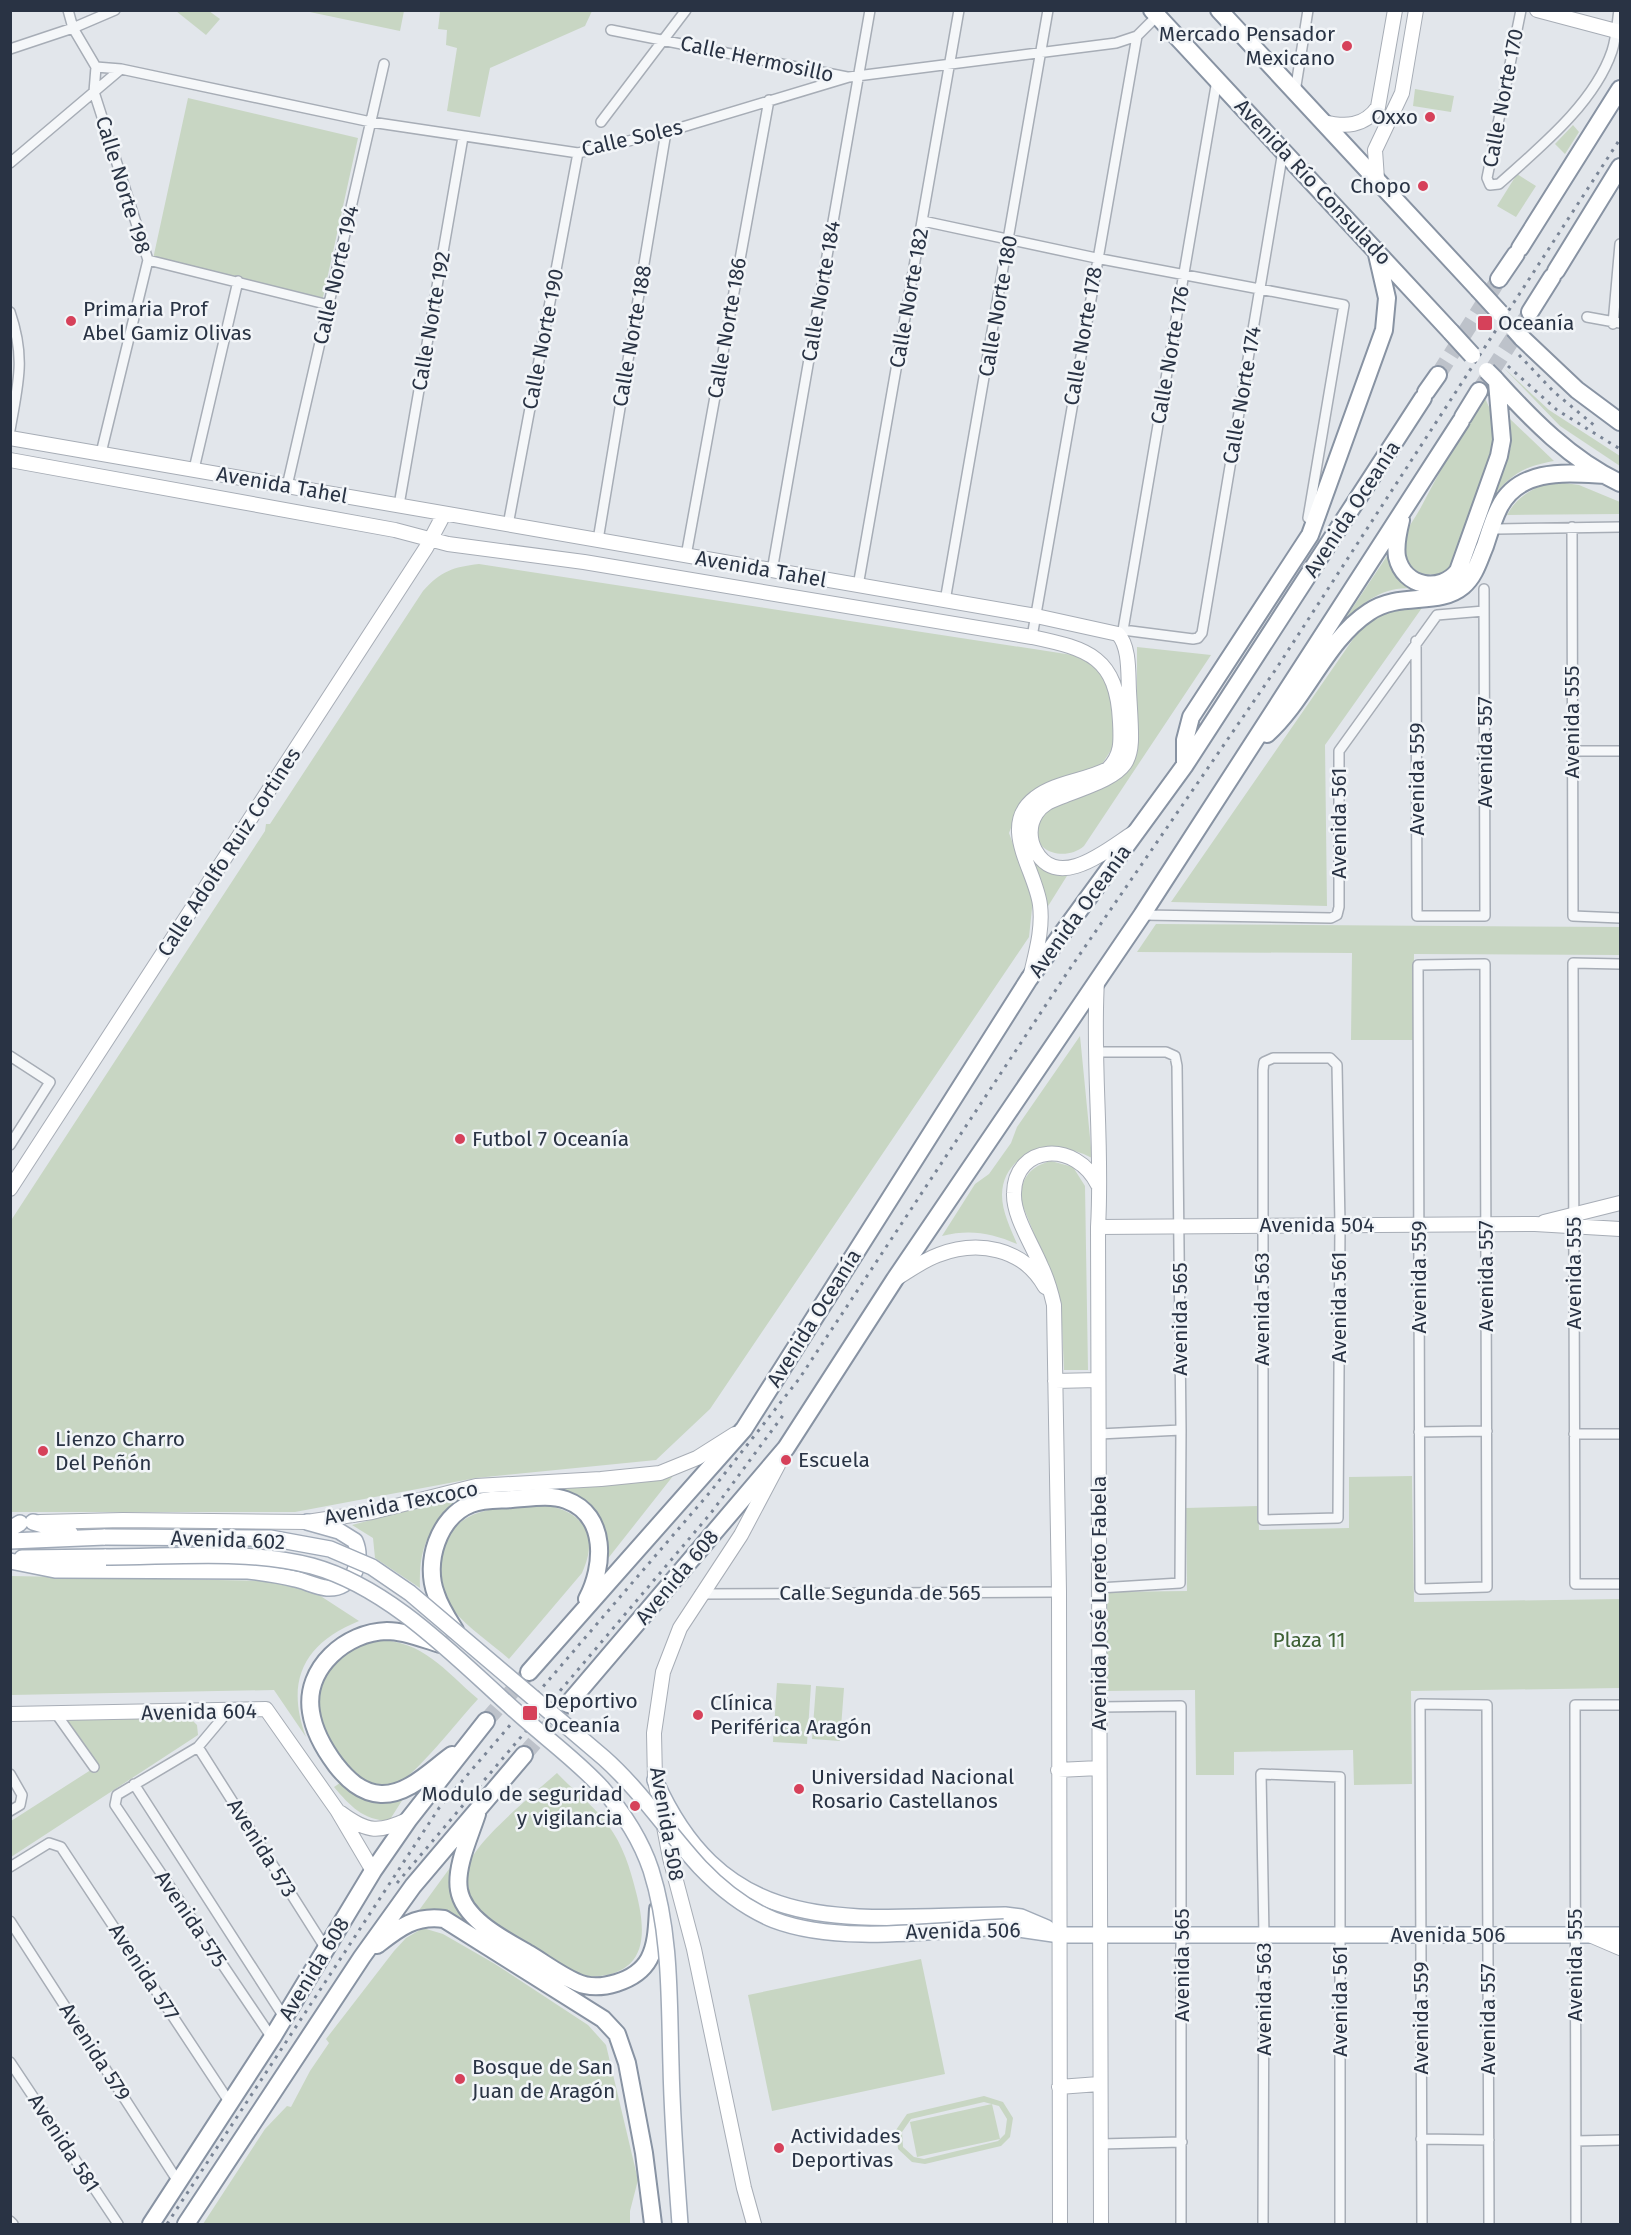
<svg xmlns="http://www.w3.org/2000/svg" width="1631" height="2235" font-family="'Fira Sans',sans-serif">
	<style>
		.green { fill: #c8d6c3; fill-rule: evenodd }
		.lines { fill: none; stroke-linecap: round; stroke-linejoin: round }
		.highway-tunnel { stroke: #bdc2ca; stroke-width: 16; stroke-dasharray: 16 8; stroke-linecap: butt }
		.street-casing { stroke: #a7adb6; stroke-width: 12 }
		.secondary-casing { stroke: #a7adb6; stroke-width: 16 }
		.primary-casing { stroke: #a0aab8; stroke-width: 18 }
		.highway-casing { stroke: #8893a3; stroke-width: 20 }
		.street { stroke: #f5f7f9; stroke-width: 9 }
		.secondary { stroke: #fff; stroke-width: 14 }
		.primary { stroke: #fff; stroke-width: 15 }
		.highway { stroke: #fff; stroke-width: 16 }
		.rail { stroke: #7a8596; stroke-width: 3; stroke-dasharray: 3 6; stroke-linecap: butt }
		.primary-bridge-casing { stroke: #a0aab8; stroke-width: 18; stroke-linecap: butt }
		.highway-bridge-casing { stroke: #8893a3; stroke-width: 20; stroke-linecap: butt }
		.primary-bridge { stroke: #fff; stroke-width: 15 }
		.highway-bridge { stroke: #fff; stroke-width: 16 }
		.poi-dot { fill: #d6415a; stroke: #f2f5f8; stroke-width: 2 }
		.labels { text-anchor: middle; stroke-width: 5; stroke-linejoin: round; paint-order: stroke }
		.poi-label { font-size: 21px; fill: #293344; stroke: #f2f5f8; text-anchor: start }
		.street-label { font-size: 21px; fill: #293344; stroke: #f2f5f8 }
		.park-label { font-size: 21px; fill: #3e6135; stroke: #f2f5f8 }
	</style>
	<rect width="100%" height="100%" fill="#e2e6eb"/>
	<path class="green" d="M176,11H209L220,19L206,35Z
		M305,11H404L400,31Z
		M433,11H592L585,26L490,68L480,117L447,111L457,48L446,45L447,30L438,29L440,12Z
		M1415,89L1454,96L1451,112L1413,106Z
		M188,98L358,138L322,302L153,259Z
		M1573,125L1579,132L1565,154L1555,144Z
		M1517,174L1536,186L1516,217L1497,206Z
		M1504,368L1549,410L1620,456V466L1560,426Z
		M1484,396L1495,420L1491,456L1453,562L1445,572C1424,580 1398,568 1403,541C1405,531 1415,518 1420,509C1440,470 1462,433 1484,396Z
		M1510,419L1554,461C1525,466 1511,474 1493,497L1511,447Z
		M1557,482L1579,485L1620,502V514L1507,515C1517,496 1536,485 1557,482Z
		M1387,556L1394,571L1416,589C1385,584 1361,603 1341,625Z
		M479,564L1079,656L1091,662L1103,676L1110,694L1115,744L1102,764L1040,789L1020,805L1009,833L1033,899L1029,937L710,1409L656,1460L476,1478L295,1512H11L10,1222L265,831L266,824H270L423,591C441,571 453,567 479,564Z
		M1424,605L1325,745L1327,906L1171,902L1360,629C1379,611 1399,607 1424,605Z
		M1137,647L1211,655L1084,846C1063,864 1026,849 1038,820C1053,786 1126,799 1137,753C1139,744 1137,731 1137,721C1137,696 1137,672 1137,647Z
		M1027,851L1070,871L1045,911Z
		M1156,924L1620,927V955L1414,954L1413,1040H1351L1352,953L1137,952Z
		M1080,1036L1092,1158C1059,1139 1003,1148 1002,1195C1002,1212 1011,1229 1017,1244C991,1233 970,1229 942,1236L975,1184L989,1174L1011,1143L1017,1127Z
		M1051,1161L1073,1167L1085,1186L1088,1370H1064L1061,1302L1021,1201C1020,1179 1030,1166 1051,1161Z
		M673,1476L606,1561L601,1525L539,1489L638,1483Z
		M1412,1476L1414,1602L1620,1599V1688L1411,1691L1412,1784L1354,1785L1353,1750L1234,1752V1775H1196L1195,1690L1106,1691L1105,1592L1187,1591L1186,1508L1258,1506L1259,1530L1349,1528V1477Z
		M473,1493C433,1518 418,1541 420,1588L375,1558L373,1538L352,1525Z
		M546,1505C585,1513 599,1536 582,1573L509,1659C491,1643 468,1628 453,1610C443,1596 438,1578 440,1561C448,1504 502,1507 546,1505Z
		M11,1576L274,1581L319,1595L359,1621C304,1643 285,1681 306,1737L274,1690L11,1695Z
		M376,1640C423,1640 444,1670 478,1699C462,1716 416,1775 399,1782C342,1806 263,1674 376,1640Z
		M777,1683L811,1685L807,1744L773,1742Z
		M816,1686L844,1688L840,1741L812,1739Z
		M190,1718L197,1725L198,1735L11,1857V1821L97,1766L66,1720Z
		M557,1773C573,1790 594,1806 608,1825C623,1845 630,1868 636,1892C648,1938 646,1976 588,1977C575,1977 493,1926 482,1916C469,1903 465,1882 469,1865C475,1841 536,1792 557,1773Z
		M340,1783C360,1797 379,1803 403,1799L389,1821C363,1820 350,1806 334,1787Z
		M452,1865V1886L476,1929L452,1916L417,1913Z
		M423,1928L443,1934L495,1964L588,2025L606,2045L638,2180L630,2211V2224H203L265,2129L287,2106L291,2107L310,2071L329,2043L326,2039L394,1951L406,1938Z
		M921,1959L945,2074L772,2111L748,1995Z
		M984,2096L1003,2102L1013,2118L1010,2137L1001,2146L925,2164L912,2162L898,2149L896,2130L907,2114ZM984,2102L999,2106L1007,2119L1005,2134L998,2141L924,2159L914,2157L903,2147L902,2132L911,2119Z
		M992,2104L1000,2139L917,2157L910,2122Z"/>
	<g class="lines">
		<path class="highway-tunnel" d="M1438,375L1499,279
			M1479,391L1530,312
			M486,1721L529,1672
			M524,1755L566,1706"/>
		<defs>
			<path id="street" d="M68,10L73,28L96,67L94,92L148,260L101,453
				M1521,10L1487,178L1490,185L1499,184C1539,148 1594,104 1612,51C1616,39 1617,24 1619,10
				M611,30L847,77
				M10,49L73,28L115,10
				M96,67L121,69L371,122L578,153L666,132L849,77L1116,43L1137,36L1157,16
				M1295,92L1308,10
				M601,122L686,10
				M10,163L121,69
				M923,221L1096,258L1344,305L1308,518
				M148,260L329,305
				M10,312C26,359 18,383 10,430
				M1587,317L1620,323
				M1613,324L1620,244
				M194,469L238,281
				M287,486L384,64
				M399,505L463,137
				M508,525L578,153
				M1572,527L1573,916L1620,918
				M1497,529L1620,527
				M598,540L666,132
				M686,556L769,100
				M772,571L870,10
				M858,586L959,10
				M945,601L1048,10
				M1123,630L1193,639L1198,638L1202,633L1283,151
				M1123,630L1217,80
				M1032,637L1137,36
				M1416,641L1417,916H1485L1484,589
				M1572,751H1620
				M1142,915L1331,918L1337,915L1339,907V751L1437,615L1484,611
				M1485,964L1487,1587L1420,1589L1418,965Z
				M1620,964L1573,963L1575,1584H1620
				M1095,1052H1166L1175,1056L1177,1066L1181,1430L1180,1583L1099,1588
				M10,1056L50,1082L10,1145
				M1273,1058H1330L1337,1065L1340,1225L1338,1518L1263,1520V1070L1264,1062Z
				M1419,1432L1487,1431
				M1099,1434L1181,1430
				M1574,1434H1620
				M700,1594L1059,1592
				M1099,1707L1181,1706V2224
				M230,1709L198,1747L117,1795L115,1805L272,2038
				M57,1715L94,1767
				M198,1747L326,1949
				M10,1774L22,1795L20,1805L10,1811
				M134,1784L284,2017
				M10,1867L49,1843L61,1847L230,2103
				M10,1921L179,2183
				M10,2062L118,2224
				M1421,2139L1489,2140
				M1576,2141L1620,2140
				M1100,2144L1182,2142
				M10,2221L13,2224
				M1263,2224L1264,1936L1261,1774L1340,1777V2224
				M1422,2224L1420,1704L1487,1705L1489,2224
				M1576,2224L1575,1705H1620"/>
			<path id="secondary" d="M1537,10L1620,32
				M1323,122C1345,127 1364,127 1378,107L1395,10
				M1377,179L1375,150L1402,93L1416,10
				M10,438L1036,616L1118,634C1130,647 1128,674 1129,691C1133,766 1139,768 1066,795C1054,800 1042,803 1036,814C1029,825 1029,839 1035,850C1058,892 1107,850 1133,833
				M10,460L395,530L448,544L584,562L1032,637C1089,649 1117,657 1120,722C1121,741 1122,755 1108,769C1085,781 1055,782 1035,798C998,826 1036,871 1040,905C1043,929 1036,952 1031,974
				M1097,981C1092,1063 1103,1145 1098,1227L1101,2224
				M10,1189L426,548L444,514
				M1544,1222L1620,1203
				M1098,1227L1535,1224L1620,1229
				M897,1278C910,1270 924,1260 938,1255C977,1240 1023,1247 1045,1287
				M1055,1381L1098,1380
				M40,1522L123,1520L307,1522L372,1512L476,1486L601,1479L660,1473L697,1458L735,1434
				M10,1714L266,1709L337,1810L373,1871
				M1058,1770L1099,1768
				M341,1813C368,1833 379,1833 409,1819
				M1592,1936L1620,1948
				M1059,2087L1099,2084
				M754,2224L744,2188L694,1949L670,1858L655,1780L654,1733L663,1672L680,1628L741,1535L778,1465
				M1060,2224L1059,1592L1054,1305C1051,1292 1047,1278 1041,1266C1032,1244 1013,1216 1014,1193C1015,1144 1076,1140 1098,1185"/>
			<path id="primary" d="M33,1522L70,1533
				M10,1529L20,1523
				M10,1541L105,1537
				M22,1558L106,1557
				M10,1561L55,1570L248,1571C264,1573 279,1575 295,1579C305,1581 316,1587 327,1588C353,1590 364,1561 355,1541L339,1531L307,1522
				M655,1780C728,1945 856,1916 1005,1915L1021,1917L1047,1928
				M1004,1927L1060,1935H1620"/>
			<path id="highway" d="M1152,10L1451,332
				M1219,10L1478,289
				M1520,248L1620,89
				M1556,271L1620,167
				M1499,279L1516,254
				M1530,312L1552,277
				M1522,338L1577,390L1620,422
				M1495,379C1531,419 1571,460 1620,483
				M1426,392L1438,375
				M1463,417L1479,391
				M1401,520C1398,532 1395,545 1397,557C1404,588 1441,593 1458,571L1499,456L1502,440L1497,382
				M1267,734C1306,699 1326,640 1369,612C1400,591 1438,607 1463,586C1475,576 1479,560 1485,546C1489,534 1493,520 1499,508C1519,467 1568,473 1605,475
				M1185,765V740L1191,717L1310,535L1384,330L1387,298L1376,250
				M455,1630C448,1619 440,1607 436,1594C424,1563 438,1517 471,1504C483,1499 499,1500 512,1499C529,1498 550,1494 566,1500C608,1515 604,1567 587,1599
				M440,1644C423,1639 405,1631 387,1631C346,1632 304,1668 311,1712C314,1732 324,1749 336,1765C347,1779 361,1793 381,1794C408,1795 431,1770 452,1755
				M529,1672L744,1429L1029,979L1185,765L1423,398
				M568,1704L786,1448L895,1279L1142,915L1461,421
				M477,1814C470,1836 455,1867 459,1890C464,1920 505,1940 529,1954C544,1963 560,1975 576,1982C599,1993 637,1981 649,1959C657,1944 657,1925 658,1909
				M377,1945C399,1928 415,1915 444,1919L603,2019L617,2034L627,2063L644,2153L653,2224
				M151,2224L272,2038L373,1871L409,1819L486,1721
				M186,2224L362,1957L413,1886L524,1755"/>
		</defs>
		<use href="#street" class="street-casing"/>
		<use href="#secondary" class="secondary-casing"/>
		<use href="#primary" class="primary-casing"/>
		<use href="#highway" class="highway-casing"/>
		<use href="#street" class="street"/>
		<use href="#secondary" class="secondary"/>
		<use href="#primary" class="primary"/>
		<use href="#highway" class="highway"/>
		<path class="rail" d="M1519,355L1554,392L1595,426
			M1508,366L1557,410L1620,449
			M397,1883L711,1513L784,1414
			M167,2224L439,1808L711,1491L799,1379L1067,973L1276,669L1620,139"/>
		<defs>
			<path id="primary-bridge" d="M105,1537L270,1538L330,1549L372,1567L410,1593L604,1758C640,1790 667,1831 700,1867C720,1888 747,1909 774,1920C839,1945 935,1930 1004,1927
				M106,1557C173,1557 246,1549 312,1566C392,1588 459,1661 520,1715C546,1738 577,1761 601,1787C622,1811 641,1840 651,1870C671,1933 669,2000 671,2065C672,2118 676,2171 680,2224"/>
			<path id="highway-bridge" d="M1478,289L1500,313
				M1514,329L1522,338
				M1451,332L1472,355
				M1487,371L1495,379"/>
		</defs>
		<use href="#primary-bridge" class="primary-bridge-casing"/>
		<use href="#highway-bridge" class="highway-bridge-casing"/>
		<use href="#primary-bridge" class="primary-bridge"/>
		<use href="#highway-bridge" class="highway-bridge"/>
	</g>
	<g class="poi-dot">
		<circle cx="1347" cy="46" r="6"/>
		<circle cx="1430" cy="117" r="6"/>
		<circle cx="1423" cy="186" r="6"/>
		<circle cx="71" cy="321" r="6"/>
		<rect x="1477" y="315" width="16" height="16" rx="3"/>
		<circle cx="460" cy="1139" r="6"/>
		<circle cx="43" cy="1451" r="6"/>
		<circle cx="786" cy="1460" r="6"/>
		<rect x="522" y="1705" width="16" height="16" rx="3"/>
		<circle cx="698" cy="1715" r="6"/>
		<circle cx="799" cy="1789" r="6"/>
		<circle cx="635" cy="1806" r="6"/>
		<circle cx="460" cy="2079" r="6"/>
		<circle cx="779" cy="2148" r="6"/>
	</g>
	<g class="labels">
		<g class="poi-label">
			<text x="1335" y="41" text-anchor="end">Mercado Pensador<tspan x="1335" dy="24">Mexicano</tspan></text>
			<text x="1418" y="124" text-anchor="end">Oxxo</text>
			<text x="1411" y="193" text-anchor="end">Chopo</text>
			<text x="83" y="316">Primaria Prof<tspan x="83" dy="24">Abel Gamiz Olivas</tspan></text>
			<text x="1498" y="330">Oceanía</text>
			<text x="472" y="1146">Futbol 7 Oceanía</text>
			<text x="55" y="1446">Lienzo Charro<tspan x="55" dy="24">Del Peñón</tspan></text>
			<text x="798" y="1467">Escuela</text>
			<text x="544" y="1708">Deportivo<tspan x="544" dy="24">Oceanía</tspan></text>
			<text x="710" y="1710">Clínica<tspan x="710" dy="24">Periférica Aragón</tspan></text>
			<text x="811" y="1784">Universidad Nacional<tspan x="811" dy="24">Rosario Castellanos</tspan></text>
			<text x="623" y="1801" text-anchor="end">Modulo de seguridad<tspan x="623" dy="24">y vigilancia</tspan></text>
			<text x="472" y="2074">Bosque de San<tspan x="472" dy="24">Juan de Aragón</tspan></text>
			<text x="791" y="2143">Actividades<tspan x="791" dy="24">Deportivas</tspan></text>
		</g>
		<g class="street-label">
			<text transform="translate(757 59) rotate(12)" y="7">Calle Hermosillo</text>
			<text transform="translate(1503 98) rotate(-79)" y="7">Calle Norte 170</text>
			<text transform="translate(632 138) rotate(-13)" y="7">Calle Soles</text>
			<text transform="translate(1313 182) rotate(47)" y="7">Avenida Río Consulado</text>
			<text transform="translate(123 185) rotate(73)" y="7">Calle Norte 198</text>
			<text transform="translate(336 275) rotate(-77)" y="7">Calle Norte 194</text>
			<text transform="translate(821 291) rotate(-80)" y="7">Calle Norte 184</text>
			<text transform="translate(909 298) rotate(-80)" y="7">Calle Norte 182</text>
			<text transform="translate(998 306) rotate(-80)" y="7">Calle Norte 180</text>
			<text transform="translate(431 321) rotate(-80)" y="7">Calle Norte 192</text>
			<text transform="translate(727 328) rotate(-80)" y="7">Calle Norte 186</text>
			<text transform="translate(632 336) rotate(-80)" y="7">Calle Norte 188</text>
			<text transform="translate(1083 336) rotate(-80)" y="7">Calle Norte 178</text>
			<text transform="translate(543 339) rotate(-79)" y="7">Calle Norte 190</text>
			<text transform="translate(1170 355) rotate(-80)" y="7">Calle Norte 176</text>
			<text transform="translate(1242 395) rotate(-80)" y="7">Calle Norte 174</text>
			<text transform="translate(282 485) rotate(10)" y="7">Avenida Tahel</text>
			<text transform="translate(1352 509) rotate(-57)" y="7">Avenida Oceanía</text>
			<text transform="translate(761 569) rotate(10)" y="7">Avenida Tahel</text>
			<text transform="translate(1572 722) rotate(-90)" y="7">Avenida 555</text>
			<text transform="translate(1485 752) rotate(-90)" y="7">Avenida 557</text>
			<text transform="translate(1417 779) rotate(-90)" y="7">Avenida 559</text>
			<text transform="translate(1339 823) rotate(-90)" y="7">Avenida 561</text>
			<text transform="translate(229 852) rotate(-57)" y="7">Calle Adolfo Ruiz Cortines</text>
			<text transform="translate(1080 911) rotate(-54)" y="7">Avenida Oceanía</text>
			<text x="1317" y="1232">Avenida 504</text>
			<text transform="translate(1574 1273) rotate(-90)" y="7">Avenida 555</text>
			<text transform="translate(1486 1276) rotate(-90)" y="7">Avenida 557</text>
			<text transform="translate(1419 1277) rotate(-90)" y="7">Avenida 559</text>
			<text transform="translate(1339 1307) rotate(-90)" y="7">Avenida 561</text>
			<text transform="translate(1262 1309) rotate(-90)" y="7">Avenida 563</text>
			<text transform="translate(814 1318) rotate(-58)" y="7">Avenida Oceanía</text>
			<text transform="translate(1180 1319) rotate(-90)" y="7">Avenida 565</text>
			<text transform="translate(401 1503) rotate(-11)" y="7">Avenida Texcoco</text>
			<text transform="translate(228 1540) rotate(2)" y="7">Avenida 602</text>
			<text transform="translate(677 1577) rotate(-50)" y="7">Avenida 608</text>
			<text x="880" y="1600">Calle Segunda de 565</text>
			<text transform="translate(1099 1603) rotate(-90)" y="7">Avenida José Loreto Fabela</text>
			<text transform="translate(199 1712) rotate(-1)" y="7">Avenida 604</text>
			<text transform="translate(667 1824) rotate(80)" y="7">Avenida 508</text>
			<text transform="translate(262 1848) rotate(58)" y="7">Avenida 573</text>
			<text transform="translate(191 1919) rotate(56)" y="7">Avenida 575</text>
			<text transform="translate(963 1931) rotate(-1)" y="7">Avenida 506</text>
			<text x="1448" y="1942">Avenida 506</text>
			<text transform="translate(1182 1965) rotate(-90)" y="7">Avenida 565</text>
			<text transform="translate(1575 1965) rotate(-90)" y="7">Avenida 555</text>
			<text transform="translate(314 1969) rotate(-59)" y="7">Avenida 608</text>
			<text transform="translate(144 1972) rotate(57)" y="7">Avenida 577</text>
			<text transform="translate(1264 1999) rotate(-90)" y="7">Avenida 563</text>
			<text transform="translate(1340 2001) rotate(-90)" y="7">Avenida 561</text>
			<text transform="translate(1421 2018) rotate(-90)" y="7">Avenida 559</text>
			<text transform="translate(1488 2019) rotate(-90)" y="7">Avenida 557</text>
			<text transform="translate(95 2052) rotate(57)" y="7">Avenida 579</text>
			<text transform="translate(64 2143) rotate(57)" y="7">Avenida 581</text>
		</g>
		<g class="park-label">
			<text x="1309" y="1647">Plaza 11</text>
		</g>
	</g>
	<rect width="1631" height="2235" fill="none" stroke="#293344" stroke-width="24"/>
</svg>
